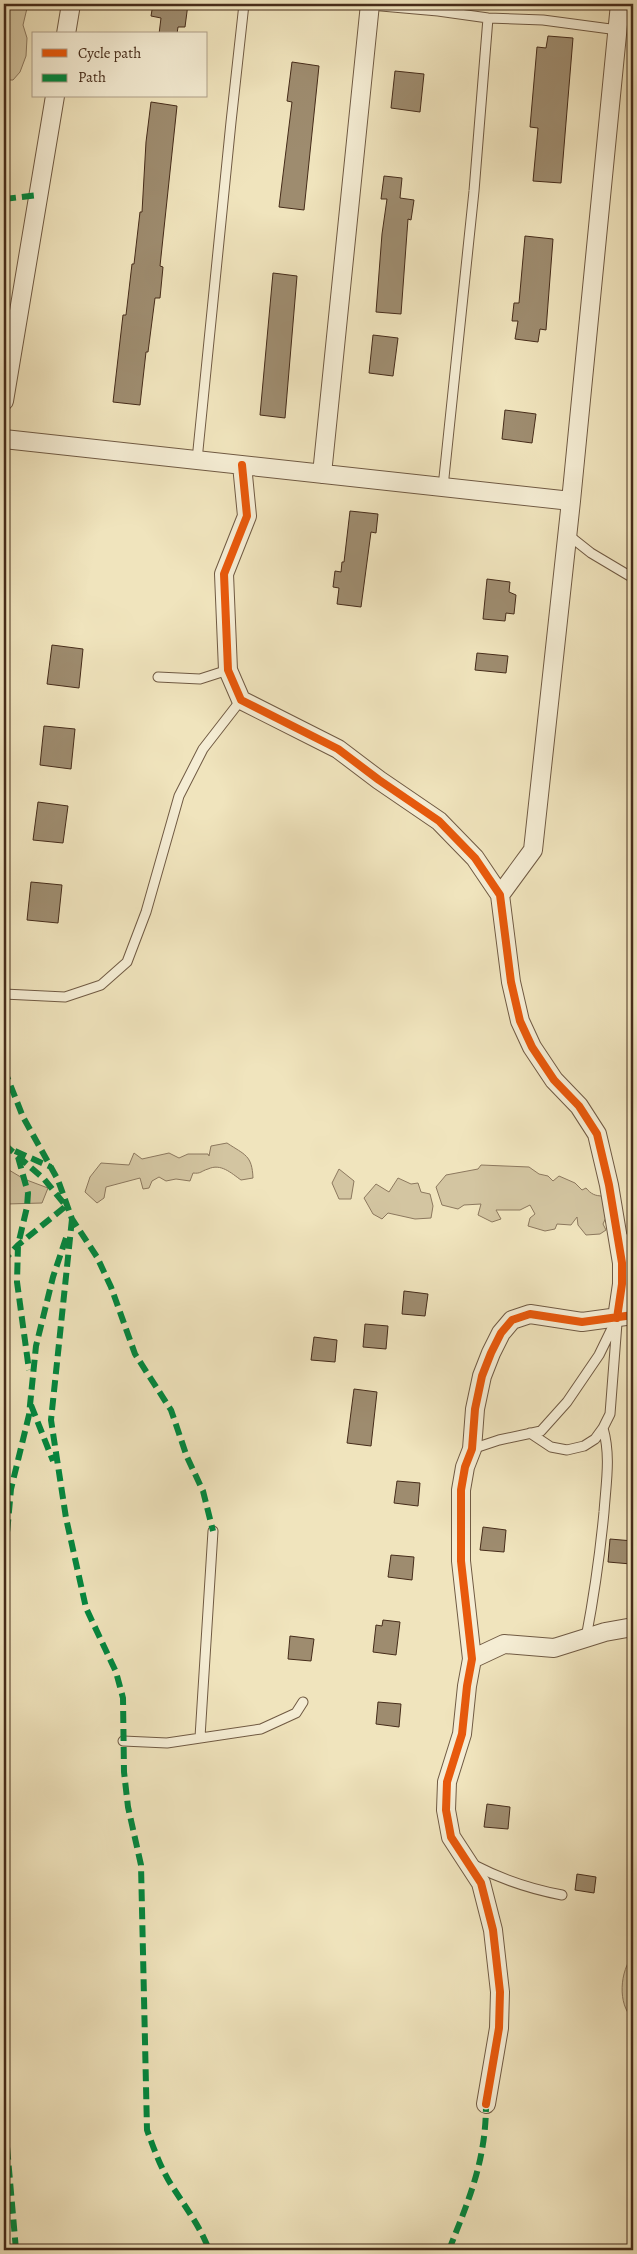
<svg xmlns="http://www.w3.org/2000/svg" width="637" height="2254" font-family="Alegreya,serif">
	<style>
		.green { fill: #d3c5a1; stroke: #8c785e }
		.building { fill: #9e8c6f; stroke: #462c1a }
		.lines { fill: none; stroke-linecap: round; stroke-linejoin: round }
		.lane-casing { stroke: #705a43; stroke-width: 11 }
		.street-casing { stroke: #705a43; stroke-width: 20 }
		.lane { stroke: #f5edd4; stroke-width: 9 }
		.street { stroke: #f5edd4; stroke-width: 18 }
		.quiet { stroke: #00873e; stroke-width: 6; stroke-dasharray: 12 6; stroke-linecap: butt }
		.cycleway-casing { stroke: #f5edd4; stroke-width: 11 }
		.cycleway { stroke: #e8590c; stroke-width: 8 }
	</style>
	<rect width="100%" height="100%" fill="#f0e4bd"/>
	<filter id="stains"><feTurbulence type="fractalNoise" baseFrequency=".004" numOctaves="4"/><feColorMatrix values="0 0 0 0 .2 0 0 0 0 .09 0 0 0 0 .02 0 0 0 .5 -.17"/></filter>
	<radialGradient id="worn" r=".72"><stop offset=".6" stop-color="#630" stop-opacity="0"/><stop offset="1" stop-color="#630" stop-opacity=".3"/></radialGradient>
	<path class="green" d="M4,4H28L23,25L27,38L26,56L20,72L13,80H7L4,84Z
		M227,1143C245,1155 252,1155 253,1178L241,1180C231,1173 221,1163 208,1169C201,1171 201,1174 193,1173L190,1181L176,1179L166,1181L159,1177L152,1181L149,1188L143,1189L140,1178L106,1187L104,1198L97,1203L85,1192L90,1177L101,1163L129,1165L134,1153L142,1159L169,1153L179,1158L188,1154H208L209,1156L211,1146Z
		M481,1165L529,1167L539,1174L548,1176L553,1181L559,1176L575,1183L582,1190L586,1188C591,1194 595,1196 603,1196L608,1213L603,1224L606,1230L600,1234L586,1235L578,1225L577,1217L571,1225L557,1224L555,1229L545,1231L528,1226L530,1218L535,1214L530,1205L520,1210H496L501,1219L492,1222L478,1215L481,1204L464,1205L458,1209L442,1205L436,1187L446,1175L478,1169Z
		M4,1167L24,1179L48,1188L42,1203L7,1204L4,1217Z
		M339,1169L354,1181L351,1199H339L332,1183Z
		M398,1178L411,1184L418,1183L421,1192L430,1194L433,1206L431,1218L415,1219L388,1213L382,1219L373,1214L364,1198L376,1184L389,1192Z
		M633,1955V2019C617,2004 620,1971 633,1955Z"/>
	<path class="building" d="M153,4H188L185,27H178L177,34H159L161,18L151,16Z
		M548,36L573,38L561,183L533,181L538,128L530,127L537,47L546,48Z
		M292,62L319,66L304,210L279,207L292,102L287,101Z
		M395,71L424,74L420,112L391,108Z
		M151,102L177,106L160,266L163,267L160,298H155L148,352H146L140,405L113,402L123,315H126L132,264H134L140,212H142L146,142Z
		M384,176L402,178L400,198L414,200L411,220L408,219L401,314L376,312L382,234L387,199H381Z
		M525,236L553,239L546,330L540,329L538,342L515,339L518,321H512L514,303H519Z
		M273,273L297,276L285,418L260,415Z
		M373,335L398,338L393,376L369,373Z
		M505,410L536,414L532,443L502,439Z
		M350,511L378,514L376,533L371,532L361,607L337,604L339,588L333,587L335,571L341,572L342,562H344Z
		M487,579L510,582L509,592L516,595L514,614L506,613L505,621L483,619Z
		M52,645L83,649L79,688L47,684Z
		M477,653L508,656L506,673L475,670Z
		M44,726L75,729L71,769L40,765Z
		M38,802L68,806L63,843L33,840Z
		M31,882L62,885L58,923L27,920Z
		M404,1291L428,1294L425,1316L402,1314Z
		M365,1324L388,1326L386,1349L363,1347Z
		M314,1337L337,1340L335,1362L311,1360Z
		M354,1389L377,1392L371,1446L347,1443Z
		M397,1481L420,1483L418,1506L394,1503Z
		M483,1527L506,1530L504,1552L480,1550Z
		M610,1539L633,1541L631,1564L608,1562Z
		M391,1555L414,1557L412,1580L388,1577Z
		M383,1620L400,1622L396,1655L373,1652L376,1625L382,1626Z
		M290,1636L314,1639L311,1661L288,1659Z
		M378,1702L401,1704L399,1727L376,1724Z
		M487,1804L510,1807L508,1829L484,1827Z
		M577,1874L596,1877L594,1893L575,1890Z"/>
	<g class="lines">
		<defs>
			<path id="lane" d="M370,5L438,11L488,18L543,20L618,30
				M197,460L231,122L244,4
				M443,487L474,191L488,18
				M567,534L591,553L633,578
				M158,677L200,679L228,670
				M4,994L65,997L101,985L127,962L146,912L179,796L203,749L241,700
				M619,1234L633,1246
				M530,1433L551,1447L567,1450L584,1446L595,1439L603,1428L610,1414L617,1323
				M472,1449L499,1440L541,1431L567,1402L599,1355L617,1318
				M586,1638C594,1596 600,1554 604,1512C606,1483 611,1456 603,1428
				M200,1737L213,1531
				M123,1741L167,1743L261,1729L296,1713L303,1702
				M474,1865C503,1880 530,1889 562,1895"/>
			<path id="street" d="M66,34L71,4
				M4,401L55,96
				M4,439L571,501
				M242,465L247,516L224,574L228,670L241,700L338,749L379,780L439,821L475,858L500,895L511,982L520,1021L532,1047L554,1080L579,1106L597,1134L609,1185L622,1263V1284L617,1318
				M322,474L370,4
				M500,895L533,850L571,501L620,4
				M472,1659L504,1644L554,1648L605,1632L633,1627
				M486,2104L499,2028L500,1992L493,1930L481,1883L451,1837L446,1810L447,1782L462,1734L467,1686L472,1659L461,1561V1490L465,1467L472,1449L475,1409L482,1376L491,1353L501,1333L512,1320L530,1314L582,1322L633,1315"/>
		</defs>
		<use href="#lane" class="lane-casing"/>
		<use href="#street" class="street-casing"/>
		<use href="#lane" class="lane"/>
		<use href="#street" class="street"/>
		<path class="quiet" d="M4,199L39,195
			M4,1069L23,1117L58,1180L72,1219L97,1257L111,1287L135,1354L171,1410L187,1457L203,1491L213,1531
			M4,1144L44,1179L66,1206L18,1245L4,1260
			M15,1151L51,1167
			M18,1157L28,1193L27,1207L18,1245L17,1282L29,1370
			M72,1219L51,1420L66,1518L86,1608L116,1672L123,1698L124,1772L128,1807L141,1865L147,2130C154,2149 161,2169 172,2186C186,2208 200,2226 209,2250
			M31,1405L53,1461
			M4,1567L11,1489L29,1415L36,1346L53,1277L67,1235
			M4,2112L16,2250
			M449,2250C469,2199 486,2161 486,2104"/>
		<defs>
			<path id="cycleway" d="M242,465L247,516L224,574L228,670L241,700L338,749L379,780L439,821L475,858L500,895L511,982L520,1021L532,1047L554,1080L579,1106L597,1134L609,1185L622,1263V1284L617,1318
				M486,2104L499,2028L500,1992L493,1930L481,1883L451,1837L446,1810L447,1782L462,1734L467,1686L472,1659L461,1561V1490L465,1467L472,1449L475,1409L482,1376L491,1353L501,1333L512,1320L530,1314L582,1322L633,1315"/>
		</defs>
		<use href="#cycleway" class="cycleway-casing"/>
		<use href="#cycleway" class="cycleway"/>
	</g>
	<rect width="637" height="2254" fill="none" stroke="#f0e4bd" stroke-width="20"/>
	<rect x="5" y="5" width="627" height="2244" fill="none" stroke="#462c1a" stroke-width="2.5"/>
	<rect x="10" y="10" width="617" height="2234" fill="none" stroke="#462c1a"/>
	<rect x="32" y="32" width="175" height="65" fill="#f5edd4" stroke="#afa08a"/>
	<rect x="42" y="49" width="25" height="8" fill="#e8590c" stroke="#afa08a"/>
	<text x="78" y="58" font-size="15" fill="#462c1a">Cycle path</text>
	<rect x="42" y="74" width="25" height="8" fill="#00873e" stroke="#afa08a"/>
	<text x="78" y="82" font-size="15" fill="#462c1a">Path</text>
	<rect width="100%" height="100%" filter="url(#stains)"/>
	<rect width="100%" height="100%" fill="url(#worn)"/>
</svg>
